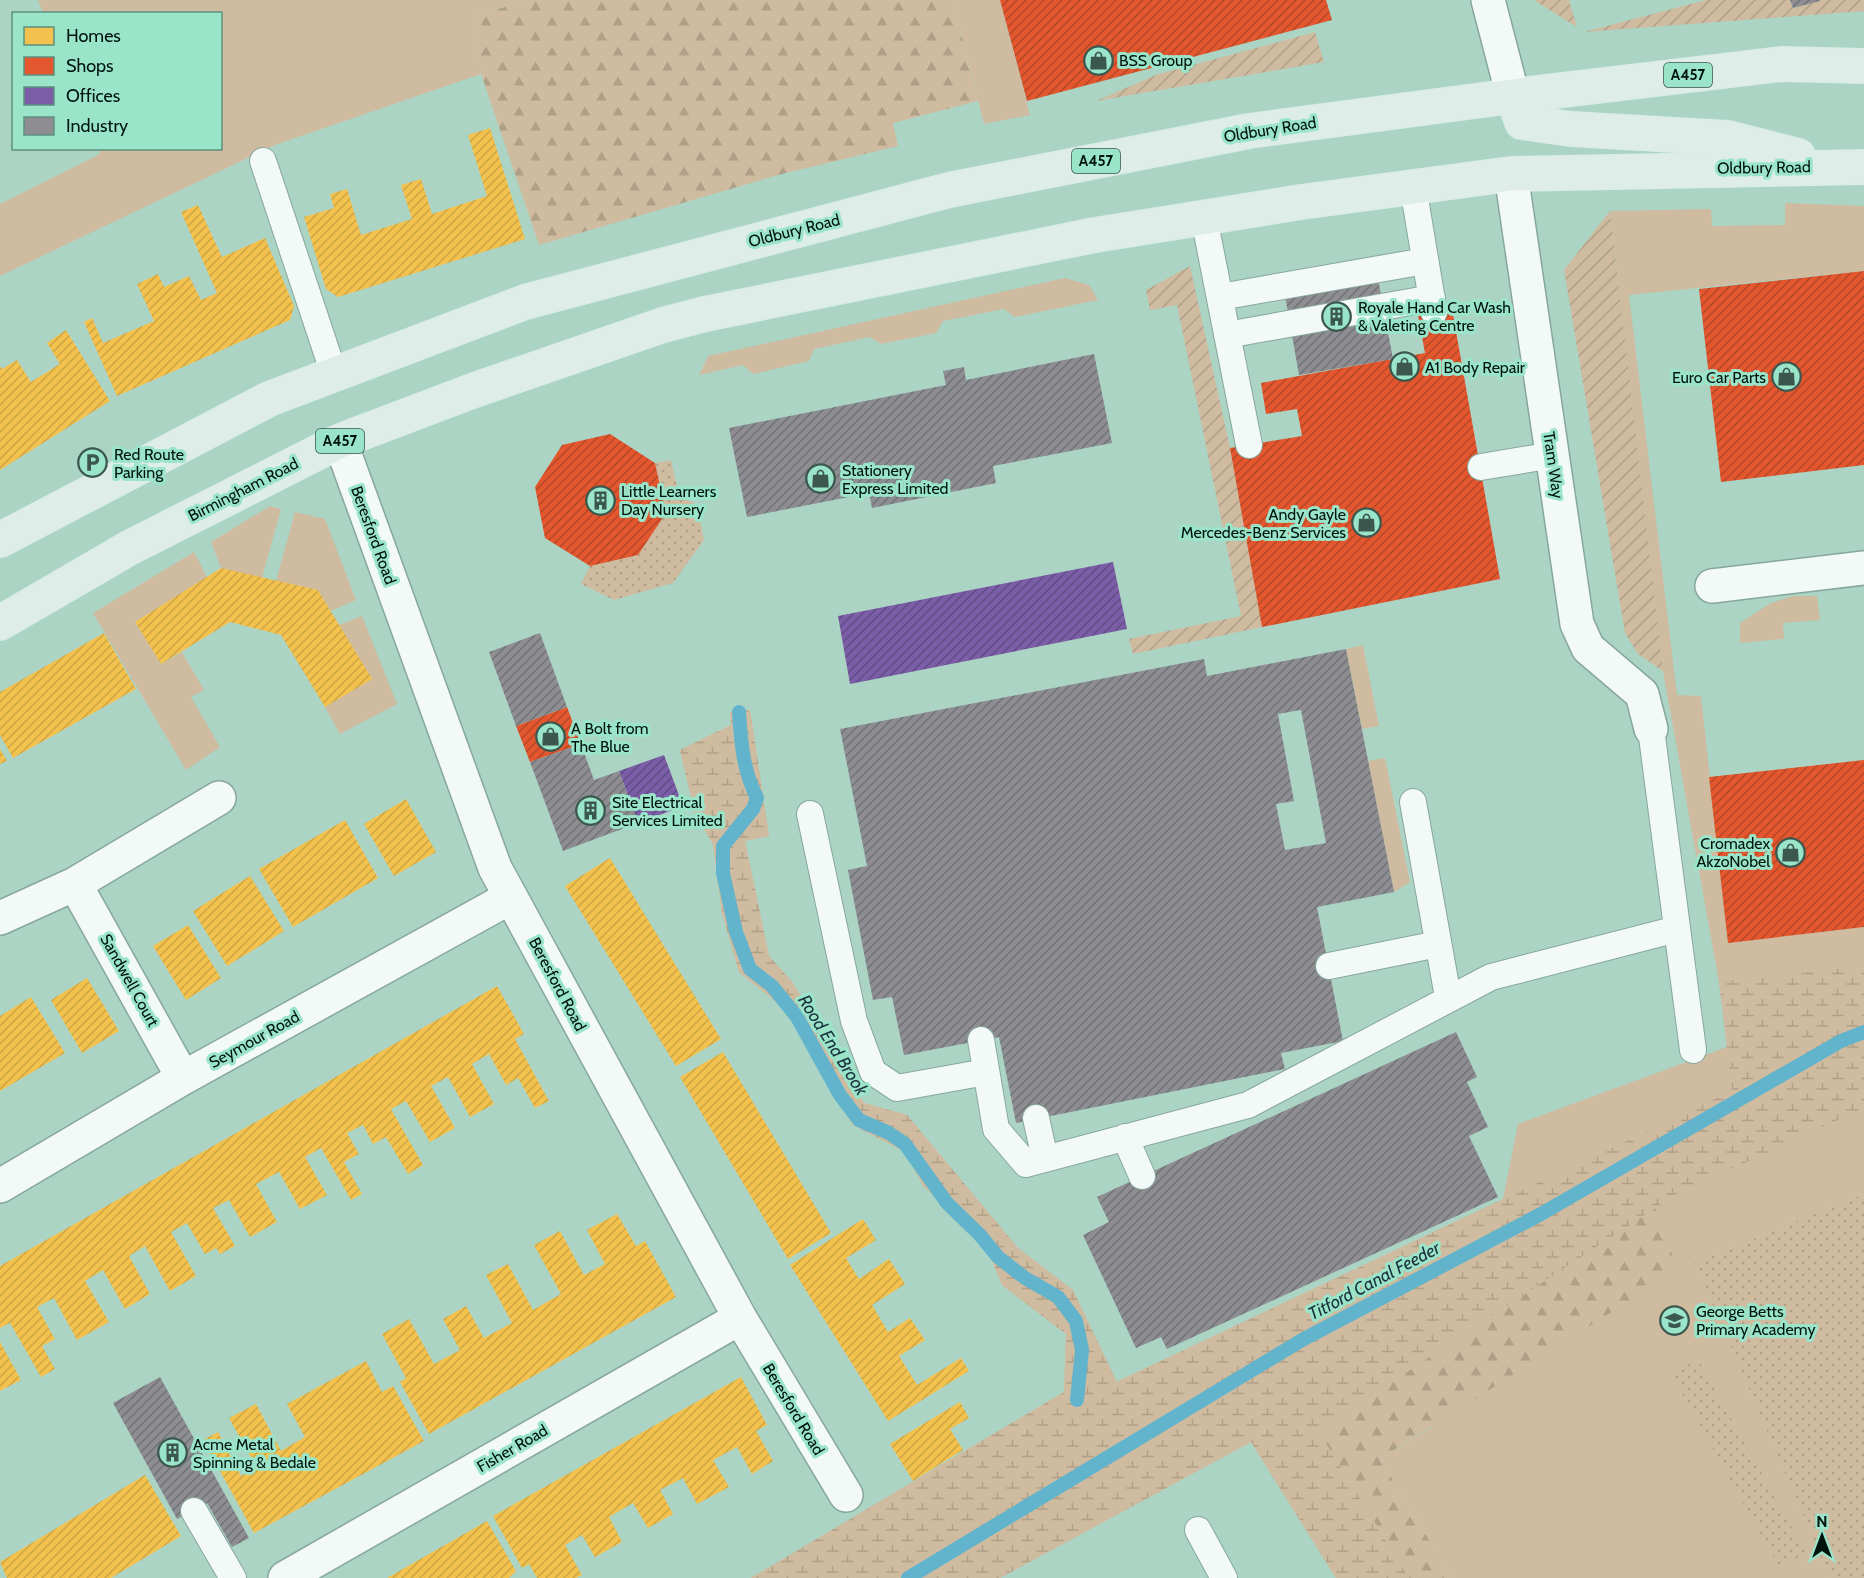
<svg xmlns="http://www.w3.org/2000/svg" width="1864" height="1578" font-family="Cabin,sans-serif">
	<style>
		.grass { fill: #cfbb9f }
		.forest { fill: url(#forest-firs) }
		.wetland { fill: url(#wetland-marsh) }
		.park { fill: url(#park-dots) }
		.garden { fill: url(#garden-furrows) }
		.homes { fill: url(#homes-hatch) }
		.shops { fill: url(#shops-hatch) }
		.offices { fill: url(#offices-hatch) }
		.industry { fill: url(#industry-hatch); fill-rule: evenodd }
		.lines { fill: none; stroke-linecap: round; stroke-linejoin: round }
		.stream { stroke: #62b4cd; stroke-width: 14 }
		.service-casing { stroke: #87a79c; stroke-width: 28 }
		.minor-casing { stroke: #87a79c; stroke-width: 36 }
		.primary-casing { stroke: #d9ece5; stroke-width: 36 }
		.service { stroke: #f2f9f6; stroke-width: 26 }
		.minor { stroke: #f2f9f6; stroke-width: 33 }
		.primary { stroke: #dfede8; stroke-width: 33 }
		.labels { text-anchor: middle; stroke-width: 6; stroke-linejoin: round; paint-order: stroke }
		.shield { fill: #9ae5ca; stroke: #2e5346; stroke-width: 1.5 }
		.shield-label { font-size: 15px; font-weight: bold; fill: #00140d }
		.poi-label { font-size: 16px; fill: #00140d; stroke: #9ae5ca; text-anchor: start }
		.street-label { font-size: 16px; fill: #00140d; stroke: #9ae5ca }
		.water-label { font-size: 18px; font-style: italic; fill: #1b313c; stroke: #9ae5ca }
	</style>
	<defs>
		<pattern id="forest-firs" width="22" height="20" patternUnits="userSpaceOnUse" patternTransform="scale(1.5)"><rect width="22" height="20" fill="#cfbb9f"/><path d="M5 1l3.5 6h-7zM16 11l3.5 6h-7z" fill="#b0a088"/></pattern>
		<pattern id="wetland-marsh" width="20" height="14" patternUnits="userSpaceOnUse" patternTransform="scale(1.5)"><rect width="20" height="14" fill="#cfbb9f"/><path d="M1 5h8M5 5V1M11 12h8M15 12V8" fill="none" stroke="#b0a088"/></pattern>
		<pattern id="park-dots" width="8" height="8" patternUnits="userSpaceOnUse" patternTransform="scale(1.5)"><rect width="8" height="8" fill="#cfbb9f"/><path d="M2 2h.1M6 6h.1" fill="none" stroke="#b0a088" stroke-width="1.8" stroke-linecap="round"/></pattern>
		<pattern id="garden-furrows" width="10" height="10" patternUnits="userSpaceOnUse" patternTransform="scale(1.5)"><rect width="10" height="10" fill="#cfbb9f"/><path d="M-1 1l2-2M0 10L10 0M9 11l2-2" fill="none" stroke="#b0a088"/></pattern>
		<pattern id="homes-hatch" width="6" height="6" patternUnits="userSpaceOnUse" patternTransform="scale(1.5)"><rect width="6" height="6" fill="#f2c14e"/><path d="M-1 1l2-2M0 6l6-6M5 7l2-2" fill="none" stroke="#cea543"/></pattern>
		<pattern id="shops-hatch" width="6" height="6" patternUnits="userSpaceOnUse" patternTransform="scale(1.5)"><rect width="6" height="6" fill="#e4572e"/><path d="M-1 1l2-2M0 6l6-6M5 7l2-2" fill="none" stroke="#b64726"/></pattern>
		<pattern id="offices-hatch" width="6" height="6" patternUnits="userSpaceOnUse" patternTransform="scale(1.5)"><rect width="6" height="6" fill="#7b5ea7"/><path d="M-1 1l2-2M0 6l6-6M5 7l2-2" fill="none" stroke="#624c86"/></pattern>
		<pattern id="industry-hatch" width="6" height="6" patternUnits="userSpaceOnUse" patternTransform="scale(1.5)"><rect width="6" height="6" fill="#8d8d92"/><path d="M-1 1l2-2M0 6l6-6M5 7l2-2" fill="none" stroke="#717276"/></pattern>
	</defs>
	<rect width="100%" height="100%" fill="#abd4c5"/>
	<path class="grass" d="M38,0H526L475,17L481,74L275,145L0,276V204L100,154L98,149L220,148V14L43,13Z
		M953,0H1000L1030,115L984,124Z
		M1785,203L1864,206V271L1629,295L1677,695L1701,696L1728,942L1864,927V1194L1695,1263L1830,1578H1452L1380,1459L1432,1427L1318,1430L1409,1578H1336L1251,1442L1000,1578H751L1064,1392L1066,1334L1002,1285L984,1241L924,1187L905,1152L853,1125L785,1009L739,972L722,913L713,844L695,814L680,750L731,725L730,712L750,710L769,836L745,841L769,956L793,983L864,1103L907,1115L1018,1248L1073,1290L1116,1382L1503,1199L1518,1124L1727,1047L1719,982L1663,671L1610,211L1711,209L1712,226L1785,225Z
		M1065,278L1089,285L1098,300L1015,317L1004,309L943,321L936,333L881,344L870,337L814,349L809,361L753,374L743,365L699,375L708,356Z
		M270,506L281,509L262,578L221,568L211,542Z
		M295,512L325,519L356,600L331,611L318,590L276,581Z
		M194,552L207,577L135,622L161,664L182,652L204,690L191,697L220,747L186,770L93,613Z
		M1793,596H1817L1820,620L1783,623L1784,639L1740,643V623L1771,603Z
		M362,616L397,704L340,734L325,707L371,679L339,625Z
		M1363,645L1379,726L1362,729L1346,649Z
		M1385,758L1410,882L1394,892L1368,761Z"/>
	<path class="forest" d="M526,0H953L978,101L893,123L898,146L782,174L539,245L481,74L475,17Z
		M1655,1208L1678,1270L1380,1459L1452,1578H1409L1318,1431Z"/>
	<path class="wetland" d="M750,710L769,836L745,841L769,956L793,983L864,1103L907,1115L1018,1248L1073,1290L1117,1382L1732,1091L1719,982L1864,966V1108L1675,1195L1318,1430L1409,1578H1336L1251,1442L1000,1578H751L1064,1392L1066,1334L1002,1285L984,1241L924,1187L905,1152L853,1125L785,1009L739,972L722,913L713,844L695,814L680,750L731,725L730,712Z"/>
	<path class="park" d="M671,460L679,495L697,505L704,540L673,583L614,600L581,584L590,566L638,555L666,513L655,463Z
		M1864,1194V1578H1830L1695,1263Z
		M1698,1359L1806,1553L1779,1567L1671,1374Z"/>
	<path class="garden" d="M1535,0H1569L1577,27L1537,2Z
		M1706,0H1790L1793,8L1822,0H1864V11L1584,32Z
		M1315,32L1324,62L1096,101L1156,75Z
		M1610,211L1663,671L1638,654L1625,633L1564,270Z
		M1190,266L1230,448L1262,627L1133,654L1129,639L1241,616L1177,305L1150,310L1146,290Z"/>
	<path class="homes" d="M490,128L525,239L338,297L326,289L304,217L334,208L330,194L347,189L361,235L412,219L401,185L421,179L432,214L487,196L468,135Z
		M198,205L222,257L265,238L294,306L290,320L117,396L84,322L92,318L103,343L154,321L137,284L158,274L164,287L189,276L201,300L217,293L181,212Z
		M66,330L110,401L0,470V366L2,369L17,360L31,382L60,364L47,343Z
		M221,568L318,590L372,679L325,707L281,635L230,622L161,664L135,622Z
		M104,633L136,689L13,758L0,735V692Z
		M0,749L7,761L0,764Z
		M406,799L436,852L394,876L364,824Z
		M345,820L378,878L293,927L259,869Z
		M610,858L721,1039L676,1066L565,886Z
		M250,876L284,931L227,966L193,911Z
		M188,925L221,978L186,1000L153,946Z
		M87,978L119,1031L82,1053L51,1000Z
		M497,986L524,1034L515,1039L549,1101L535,1108L518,1078L506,1085L489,1054L472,1064L494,1104L470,1117L448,1077L431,1086L455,1128L430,1142L406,1101L391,1109L423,1165L408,1174L386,1137L373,1144L363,1125L347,1133L359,1154L344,1162L362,1194L351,1200L321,1148L305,1157L327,1195L300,1209L279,1172L256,1184L277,1222L250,1237L229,1200L213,1208L235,1246L220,1254L216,1248L205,1254L187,1223L171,1232L196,1276L170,1291L145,1246L129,1256L150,1294L125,1309L103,1270L85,1281L109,1322L77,1340L54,1298L37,1307L55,1339L42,1346L55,1369L41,1377L10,1323L0,1328V1266Z
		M31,997L65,1053L0,1091V1016Z
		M723,1052L831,1233L788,1259L680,1077Z
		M617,1214L636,1246L645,1241L676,1297L429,1434L400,1382L406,1378L382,1334L409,1319L434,1364L460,1350L443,1319L466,1306L484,1338L512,1323L486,1275L508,1264L533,1310L561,1294L534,1245L560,1231L584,1275L605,1264L587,1230Z
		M863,1219L876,1240L846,1258L859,1279L889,1259L905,1284L872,1305L888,1332L910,1318L925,1340L899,1356L917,1385L961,1358L969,1371L888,1421L790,1265Z
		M0,1342L21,1380L0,1391Z
		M366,1361L382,1392L393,1386L424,1441L254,1533L203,1440L218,1432L241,1476L257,1468L229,1418L256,1404L281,1451L305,1437L287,1404Z
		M741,1377L767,1425L756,1431L773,1461L752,1474L737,1447L713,1460L729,1487L697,1504L683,1478L660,1490L673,1514L648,1528L633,1503L609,1517L622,1542L595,1557L582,1535L565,1545L582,1575L576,1578H537L529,1564L522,1568L493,1516Z
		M960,1402L969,1418L950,1429L963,1450L913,1481L890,1444Z
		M145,1475L181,1536L111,1578H7L0,1562Z
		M487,1521L516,1571L509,1578H387Z"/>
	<path class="shops" d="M1000,0H1326L1332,20L1027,101Z
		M1864,271V465L1721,482L1699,289Z
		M1452,309L1500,579L1262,627L1230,448L1302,436L1297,409L1266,414L1261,383L1425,353L1418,315Z
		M610,434L655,463L666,513L638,555L590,566L545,538L535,487L562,445Z
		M567,707L581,744L530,762L516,726Z
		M1864,760V927L1728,943L1709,777Z"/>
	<path class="offices" d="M1113,562L1127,629L850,684L838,616Z
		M664,755L683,806L638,823L619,771Z"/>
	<path class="industry" d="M1790,0H1820V1L1793,8Z
		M1374,257L1393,359L1299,375L1281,273Z
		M1094,354L1112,443L993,466L996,483L872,508L869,493L747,517L729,428L946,385L943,371L964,367L966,380Z
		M540,633L567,707L516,726L489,652Z
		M1346,649L1394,892L1317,907L1343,1041L1281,1053L1285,1069L1016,1123L999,1037L904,1055L892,997L873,1000L848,870L867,866L840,729L1204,659L1207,676ZM1301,710L1326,843L1285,850L1276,804L1294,801L1278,714Z
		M581,744L594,780L619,771L638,823L563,851L530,762Z
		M1456,1032L1477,1077L1467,1082L1488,1127L1469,1136L1498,1197L1167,1349L1161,1337L1136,1348L1083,1235L1109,1222L1097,1197Z
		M160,1377L249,1538L232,1547L207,1503L177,1519L113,1403Z"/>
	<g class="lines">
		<path class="stream" d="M739,712C741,743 743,770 757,798L753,809L723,846V873L736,932L750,969L772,986L797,1017L840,1095L859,1120L889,1133L905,1144L947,1203L980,1235L998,1257L1025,1278L1058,1297L1076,1321L1082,1350L1077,1400
			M908,1578L1302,1340L1541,1214L1841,1041L1864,1032"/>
		<defs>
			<path id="service" d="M263,161L334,374
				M1413,187L1434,312
				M1204,218L1249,445
				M1220,297L1425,261
				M1227,335L1432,298
				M1481,467L1553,455
				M1651,729L1693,1050
				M1413,802L1448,997
				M810,814L854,1021L873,1072L897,1088L986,1072
				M1329,966L1438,944
				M981,1040L996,1129L1026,1164L1248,1105L1491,977L1677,929
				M1036,1118L1045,1159
				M1125,1137L1142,1176
				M194,1511L233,1578
				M1198,1530L1224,1578"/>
			<path id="minor" d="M1488,0L1513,96
				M1511,174L1577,624L1588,648L1642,694L1651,729
				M340,441L495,868L740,1318L846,1495
				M1712,586L1864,568
				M75,884L183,1078
				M0,918L75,884L219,798
				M0,1186L183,1078L511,897
				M285,1578L740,1318"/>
			<path id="primary" d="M1513,96L1522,122L1571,129L1728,138L1798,156
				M0,540L269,399L525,302L949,190L1249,131L1513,96L1781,64L1864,66
				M0,623L129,548L340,441L472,391L663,325L705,314L1095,235L1301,202L1511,174L1864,167"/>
		</defs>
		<use href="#service" class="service-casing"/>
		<use href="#minor" class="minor-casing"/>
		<use href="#primary" class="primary-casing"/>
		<use href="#service" class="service"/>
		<use href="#minor" class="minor"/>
		<use href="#primary" class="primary"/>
	</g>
	<defs>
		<symbol id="shop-ring" viewBox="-11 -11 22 22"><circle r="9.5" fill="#9ae5ca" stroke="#3c574d" stroke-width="1.5"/><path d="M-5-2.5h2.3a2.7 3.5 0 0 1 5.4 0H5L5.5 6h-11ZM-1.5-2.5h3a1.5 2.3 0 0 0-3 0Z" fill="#3c574d"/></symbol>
		<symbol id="building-ring" viewBox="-11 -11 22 22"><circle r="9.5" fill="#9ae5ca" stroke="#3c574d" stroke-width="1.5"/><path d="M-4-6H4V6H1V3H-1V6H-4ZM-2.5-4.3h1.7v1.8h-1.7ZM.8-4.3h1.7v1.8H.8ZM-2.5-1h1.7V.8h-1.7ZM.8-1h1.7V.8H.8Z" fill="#3c574d"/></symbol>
		<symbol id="parking-ring" viewBox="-11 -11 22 22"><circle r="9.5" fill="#9ae5ca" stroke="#3c574d" stroke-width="1.5"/><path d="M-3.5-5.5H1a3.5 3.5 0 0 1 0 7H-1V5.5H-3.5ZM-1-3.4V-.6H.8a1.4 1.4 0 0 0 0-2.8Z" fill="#3c574d"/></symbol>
		<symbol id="school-ring" viewBox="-11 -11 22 22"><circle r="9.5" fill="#9ae5ca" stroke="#3c574d" stroke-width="1.5"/><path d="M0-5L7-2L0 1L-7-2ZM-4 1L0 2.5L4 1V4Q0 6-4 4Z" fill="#3c574d"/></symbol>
	</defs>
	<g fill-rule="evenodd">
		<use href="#shop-ring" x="1082" y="44" width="33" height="33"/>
		<use href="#building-ring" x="1320" y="300" width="33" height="33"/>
		<use href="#shop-ring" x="1388" y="350" width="33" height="33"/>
		<use href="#shop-ring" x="1770" y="360" width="33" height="33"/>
		<use href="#parking-ring" x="76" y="446" width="33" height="33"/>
		<use href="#shop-ring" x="804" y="462" width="33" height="33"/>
		<use href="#building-ring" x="584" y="484" width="33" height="33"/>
		<use href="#shop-ring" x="1350" y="506" width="33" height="33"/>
		<use href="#shop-ring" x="534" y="720" width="33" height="33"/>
		<use href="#building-ring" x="574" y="794" width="33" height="33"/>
		<use href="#shop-ring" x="1774" y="836" width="33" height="33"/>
		<use href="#school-ring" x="1658" y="1304" width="33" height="33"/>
		<use href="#building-ring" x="156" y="1436" width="33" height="33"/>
	</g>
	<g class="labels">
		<g class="shield">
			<rect x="1664" y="63" width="48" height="24" rx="4.5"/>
			<rect x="1072" y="149" width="48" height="24" rx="4.5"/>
			<rect x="316" y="429" width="48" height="24" rx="4.5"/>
		</g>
		<g class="shield-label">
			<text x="1688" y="80">A457</text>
			<text x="1096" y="166">A457</text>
			<text x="340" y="446">A457</text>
		</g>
		<g class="poi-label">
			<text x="1119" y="66">BSS Group</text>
			<text x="1358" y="313">Royale Hand Car Wash<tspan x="1358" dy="18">&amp; Valeting Centre</tspan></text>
			<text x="1425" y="373">A1 Body Repair</text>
			<text x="1766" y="383" text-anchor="end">Euro Car Parts</text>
			<text x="114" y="460">Red Route<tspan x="114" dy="18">Parking</tspan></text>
			<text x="842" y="476">Stationery<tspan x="842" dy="18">Express Limited</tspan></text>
			<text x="621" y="497">Little Learners<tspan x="621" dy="18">Day Nursery</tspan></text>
			<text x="1346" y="520" text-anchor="end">Andy Gayle<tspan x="1346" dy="18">Mercedes-Benz Services</tspan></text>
			<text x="571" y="734">A Bolt from<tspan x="571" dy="18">The Blue</tspan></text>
			<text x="612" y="808">Site Electrical<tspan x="612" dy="18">Services Limited</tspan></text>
			<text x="1770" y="849" text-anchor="end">Cromadex<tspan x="1770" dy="18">AkzoNobel</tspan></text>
			<text x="1696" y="1317">George Betts<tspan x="1696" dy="18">Primary Academy</tspan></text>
			<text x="193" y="1450">Acme Metal<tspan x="193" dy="18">Spinning &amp; Bedale</tspan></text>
		</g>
		<g class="street-label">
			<text transform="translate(1270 129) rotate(-9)" y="6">Oldbury Road</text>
			<text transform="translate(1764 167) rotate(-1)" y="6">Oldbury Road</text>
			<text transform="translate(794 230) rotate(-14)" y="6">Oldbury Road</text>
			<text transform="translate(1554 465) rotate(82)" y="6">Tram Way</text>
			<text transform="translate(243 489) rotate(-27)" y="6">Birmingham Road</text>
			<text transform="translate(374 535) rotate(70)" y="6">Beresford Road</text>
			<text transform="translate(130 980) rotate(61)" y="6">Sandwell Court</text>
			<text transform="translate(558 984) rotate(62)" y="6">Beresford Road</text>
			<text transform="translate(254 1039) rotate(-29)" y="6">Seymour Road</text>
			<text transform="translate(794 1409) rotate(59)" y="6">Beresford Road</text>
			<text transform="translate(512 1448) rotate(-30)" y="6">Fisher Road</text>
		</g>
		<g class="water-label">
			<text transform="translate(833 1045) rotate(58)" y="6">Rood End Brook</text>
			<text transform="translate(1374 1281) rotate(-28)" y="6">Titford Canal Feeder</text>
		</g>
	</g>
	<rect x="12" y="12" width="210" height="138" fill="#9ae5ca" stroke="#5c917e" stroke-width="1.5"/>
	<rect x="24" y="27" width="30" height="18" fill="#f2c14e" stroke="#5c917e" stroke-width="1.5"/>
	<text x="66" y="42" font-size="18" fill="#00140d">Homes</text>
	<rect x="24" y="57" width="30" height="18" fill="#e4572e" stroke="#5c917e" stroke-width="1.5"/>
	<text x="66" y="72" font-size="18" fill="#00140d">Shops</text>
	<rect x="24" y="87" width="30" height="18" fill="#7b5ea7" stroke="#5c917e" stroke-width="1.5"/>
	<text x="66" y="102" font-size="18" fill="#00140d">Offices</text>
	<rect x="24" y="117" width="30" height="18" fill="#8d8d92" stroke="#5c917e" stroke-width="1.5"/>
	<text x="66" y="132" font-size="18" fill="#00140d">Industry</text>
	<g transform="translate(1822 1536)" stroke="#9ae5ca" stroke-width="4.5" paint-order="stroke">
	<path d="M0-4.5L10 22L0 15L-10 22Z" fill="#00140d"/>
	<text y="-9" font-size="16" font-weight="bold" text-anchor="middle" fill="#00140d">N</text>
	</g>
</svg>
